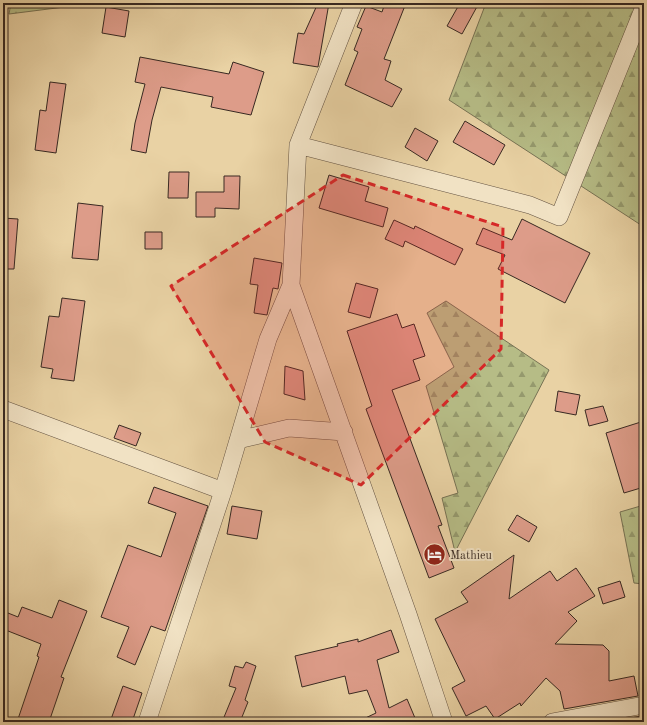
<svg xmlns="http://www.w3.org/2000/svg" width="647" height="725" font-family="'Old Standard TT',serif">
	<style>
		.forest { fill: url(#forest-firs); stroke: #777254 }
		.building { fill: #dd9c89; stroke: #382922 }
		.lines { fill: none; stroke-linecap: round; stroke-linejoin: round }
		.minor-casing { stroke: #645342; stroke-width: 18 }
		.minor { stroke: #f1e2c4; stroke-width: 17 }
		.marked { fill: #d62828; fill-opacity: 0.2; stroke: #d62828; stroke-width: 3; stroke-dasharray: 8 5; stroke-linejoin: round }
		.labels { text-anchor: middle; stroke-width: 4; stroke-linejoin: round; paint-order: stroke }
		.poi-label { font-size: 12px; fill: #382922; stroke: #f1e2c4; text-anchor: start }
	</style>
	<defs>
		<pattern id="forest-firs" width="22" height="20" patternUnits="userSpaceOnUse"><rect width="22" height="20" fill="#b6bc86"/><path d="M5 1l3.5 6h-7zM16 11l3.5 6h-7z" fill="#95996d"/></pattern>
	</defs>
	<rect width="100%" height="100%" fill="#e9d2a4"/>
	<filter id="stains"><feTurbulence type="fractalNoise" baseFrequency=".005" numOctaves="4"/><feColorMatrix values="0 0 0 0 .2 0 0 0 0 .09 0 0 0 0 .02 0 0 0 .5 -.17"/></filter>
	<radialGradient id="worn" r=".72"><stop offset=".6" stop-color="#630" stop-opacity="0"/><stop offset="1" stop-color="#630" stop-opacity=".3"/></radialGradient>
	<path class="forest" d="M11,3H96L9,14Z
		M486,3H644V227L449,100Z
		M446,301L549,370L455,552L442,498L458,493L426,386L454,367L427,313Z
		M644,505V584L634,583L620,512Z"/>
	<path class="building" d="M318,3H329L318,67L293,63L298,33L304,34Z
		M385,3H406L384,59L391,61L385,80L402,89L392,107L345,85L358,52L354,50L362,29L357,27L366,6L382,12Z
		M460,3H479L462,34L447,26Z
		M106,7L129,11L125,37L102,33Z
		M140,57L229,74L233,62L264,72L251,115L211,107L213,97L161,87L152,120L146,153L131,150L135,123L145,84L135,82Z
		M50,82L66,84L56,153L35,150L40,110L46,111Z
		M465,121L505,145L494,165L453,142Z
		M415,128L438,141L427,161L405,147Z
		M169,172H189L188,198H168Z
		M329,175L369,187L365,201L388,208L383,227L319,208Z
		M224,176H240L239,209L215,208V217H196V192H224Z
		M78,203L103,206L98,260L72,258Z
		M3,218L18,219L14,269H3Z
		M522,219L590,253L565,303L498,269L505,255L476,244L483,228L512,240Z
		M394,220L414,229L415,226L463,249L455,265L405,241L403,247L385,239Z
		M145,232H162V249H145Z
		M254,258L282,263L278,289L273,288L267,315L254,313L258,285L250,284Z
		M356,283L378,289L370,318L348,312Z
		M62,298L85,301L74,381L51,378L53,369L41,367L49,316L59,317Z
		M397,314L402,328L414,324L425,356L413,360L420,380L392,390L442,525L438,526L454,568L429,578L366,409L372,406L347,331Z
		M285,366L303,371L305,400L284,394Z
		M558,391L580,395L576,415L555,411Z
		M603,406L608,421L589,426L585,410Z
		M644,421V487L624,493L606,433Z
		M119,425L141,433L136,446L114,438Z
		M154,487L208,506L165,631L151,626L135,665L117,657L129,627L101,617L128,545L161,557L176,513L148,503Z
		M232,506L262,511L257,539L227,534Z
		M517,515L537,527L529,542L508,530Z
		M514,555L509,599L550,571L557,581L576,568L595,596L568,612L577,621L555,644L603,645L609,651V681L634,676L638,696L564,709L560,691L546,678L521,706L520,703L495,719L486,706L466,716L452,688L465,681L435,619L468,602L461,592Z
		M620,581L625,597L603,604L598,588Z
		M59,600L87,611L61,677L64,678L49,722H17L39,657L37,656L41,644L3,629V611L18,617L22,607L52,618Z
		M391,630L399,652L377,660L389,708L407,699L415,718L407,722H357L376,713L367,690L349,694L345,676L302,687L295,656L338,646L337,644L358,639V642Z
		M246,662L256,666L245,700L248,702L240,722H222L236,688L229,686L235,666L243,668Z
		M123,686L142,693L132,722H110Z
		M642,716L643,722H607Z"/>
	<g class="lines">
		<defs>
			<path id="minor" d="M298,145L530,205L559,217L644,7
				M291,285L408,614L444,722
				M3,409L223,491L268,339L291,285L298,145L354,3
				M238,440L289,428L344,432
				M147,722L223,491
				M552,722L644,705"/>
		</defs>
		<use href="#minor" class="minor-casing"/>
		<use href="#minor" class="minor"/>
	</g>
	<path class="marked" d="M343,175L503,227L501,349L361,485L265,442L171,286Z"/>
	<defs>
		<symbol id="hotel-disc" viewBox="-11 -11 22 22"><circle r="9.5" fill="#8f2418" stroke="#f1e2c4"/><path d="M-6-4.5h1.5V1H6V5H4.5V3h-9V5H-6ZM-4 0a1.8 1.8 0 1 1 3.6 0ZM.5 0V-2.5h3Q6-2.5 6 0Z" fill="#fff"/></symbol>
	</defs>
	<g fill-rule="evenodd">
		<use href="#hotel-disc" x="422" y="542" width="25" height="25"/>
	</g>
	<g class="labels">
		<g class="poi-label">
			<text x="450" y="559">Mathieu</text>
		</g>
	</g>
	<rect width="647" height="725" fill="none" stroke="#e9d2a4" stroke-width="16"/>
	<rect x="4" y="4" width="639" height="717" fill="none" stroke="#382922" stroke-width="2"/>
	<rect x="8" y="8" width="631" height="709" fill="none" stroke="#382922"/>
	<rect width="100%" height="100%" filter="url(#stains)"/>
	<rect width="100%" height="100%" fill="url(#worn)"/>
</svg>
